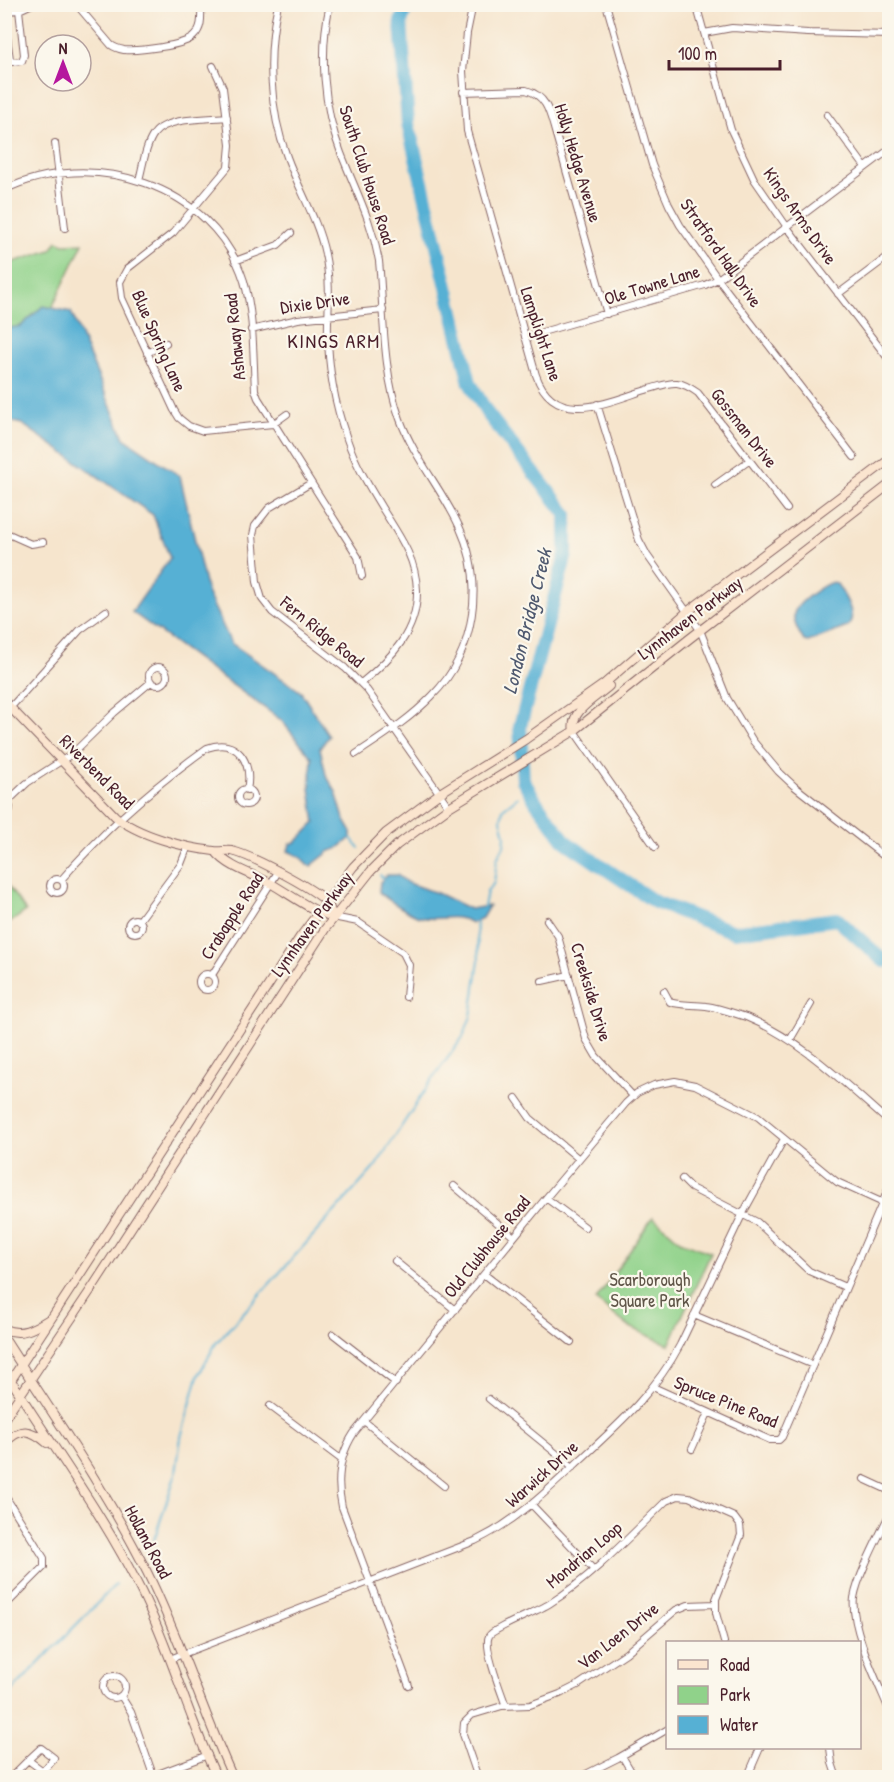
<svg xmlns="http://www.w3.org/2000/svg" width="894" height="1782" font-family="'Patrick Hand',sans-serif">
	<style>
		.green { fill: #90d28a; stroke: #6d785a; stroke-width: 1.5 }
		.water { fill: #56b0d4; stroke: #506880; stroke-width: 1.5 }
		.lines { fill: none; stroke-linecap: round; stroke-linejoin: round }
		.stream { stroke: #56b0d4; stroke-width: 2 }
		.river { stroke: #56b0d4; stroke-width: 14 }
		.street-casing { stroke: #866464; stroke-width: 8 }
		.secondary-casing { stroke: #866464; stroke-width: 10 }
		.street { stroke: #fff; stroke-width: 6 }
		.secondary { stroke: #fbe5cf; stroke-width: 8 }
		.labels { text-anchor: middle; stroke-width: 4.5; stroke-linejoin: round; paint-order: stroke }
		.street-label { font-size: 18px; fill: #4a1f2b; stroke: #fbf7ec }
		.park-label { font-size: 18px; fill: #5f5548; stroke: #fbf7ec }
		.neighbourhood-label { font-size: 20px; letter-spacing: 1.5px; fill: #4a1f2b; stroke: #fbf7ec }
		.water-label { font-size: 20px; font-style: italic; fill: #4f596f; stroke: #fbf7ec }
	</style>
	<rect width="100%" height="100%" fill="#fbf7ec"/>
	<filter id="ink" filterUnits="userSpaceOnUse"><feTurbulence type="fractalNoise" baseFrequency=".0167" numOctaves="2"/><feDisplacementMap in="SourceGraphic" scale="12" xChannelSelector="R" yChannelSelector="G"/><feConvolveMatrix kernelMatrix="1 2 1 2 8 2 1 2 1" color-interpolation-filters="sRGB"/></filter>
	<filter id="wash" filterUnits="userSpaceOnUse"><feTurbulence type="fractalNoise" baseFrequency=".008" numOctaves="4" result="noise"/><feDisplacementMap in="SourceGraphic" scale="24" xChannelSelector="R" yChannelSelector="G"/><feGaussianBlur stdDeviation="1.35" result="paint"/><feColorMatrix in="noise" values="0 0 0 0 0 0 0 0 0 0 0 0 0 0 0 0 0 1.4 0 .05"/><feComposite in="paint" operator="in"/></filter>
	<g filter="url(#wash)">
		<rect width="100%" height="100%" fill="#f6e5cd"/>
		<path class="green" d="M57,241L64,244L83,243L52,308L43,306L21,326L8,329L7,264L51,250Z
			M5,882L26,911L8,924L5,920Z
			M653,1217L680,1241L711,1253L669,1345L628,1326L596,1300Z"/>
		<path class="water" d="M43,306L71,312L124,438L180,476L207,592L231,643L301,692L329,736L320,748L326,775L336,792L344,819L351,831V838L337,849L330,851L311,866L307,865L301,857L288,851L290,844L296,842L315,823L310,788L312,758L281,720L132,612L170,558L153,515L22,424L5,420V329L21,326Z
			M833,582L837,584C844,595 859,617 847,627L808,642L804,641C800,635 793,622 794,615C794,604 824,584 833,582Z
			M387,875H397L408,883L437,893L470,909L489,906L482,918L472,923C453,912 439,922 420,917C411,915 385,898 379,892L380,882Z"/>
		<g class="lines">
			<path class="stream" d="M351,838L359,848
				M380,875L384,879
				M484,907L487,891L494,883L497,859L504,846L505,835L501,820L503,809L518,797
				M154,1540L176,1473L181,1437L198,1376L216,1343L375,1167L431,1081L463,1037L471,1016L479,960L476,921
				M4,1699L116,1584"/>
			<path class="river" d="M407,4L401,22L408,124L470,383L487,413L566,514V554L520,726L523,780L536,802L566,842L655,902L734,932L837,919L884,961"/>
		</g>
	</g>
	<g filter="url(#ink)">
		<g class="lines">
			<defs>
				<path id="street" d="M76,4L111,45C115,48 119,49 124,50C138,51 185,46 194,36C203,27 201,16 201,4
					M278,4C267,53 269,110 287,157C299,190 318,220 325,254C330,277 329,299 328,322C327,361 334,402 347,439C355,463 368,485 382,508C398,534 416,557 417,590C418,631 391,659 361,683
					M330,4C319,52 323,107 341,153C356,192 371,218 379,261C384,312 382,371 400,419C414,458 442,489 459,526C485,582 476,652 432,696C410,719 383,736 356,754
					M473,4L467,33L463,71L467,131L536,375C555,429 610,401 649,389C658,387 668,382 677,383C685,384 691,388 698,393L787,509
					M606,4L652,165L669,205L680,225L718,279L854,457
					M696,4L731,130L754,179L787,227L890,361
					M4,11L19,10L32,4
					M4,15L10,59L12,62L22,61L24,55L19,10
					M704,33L732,28L808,33L890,35
					M213,66L223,88L230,145L228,167L173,233L127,269L120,282L122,298L174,410L179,418L189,426L203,431L273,424L287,414
					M463,92L526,90C548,96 550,115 556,135L607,314
					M827,115L865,167
					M55,143L65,228
					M139,180C143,166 145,146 154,134C166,117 207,119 227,117
					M4,190C91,147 213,184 244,281C254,315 253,354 255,390L258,398L358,557L362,576
					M235,261L278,245L291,233
					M838,294L890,255
					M251,330L298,319L383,310
					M525,337L705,285L718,279L890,149
					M147,353L166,343
					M597,404L639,540L647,555L700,630L727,698L753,741L778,771L794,786L890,861
					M311,483L269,508L255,526L253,535L257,582L262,599L272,612L345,668L367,690L449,807
					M715,485L750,460
					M4,532L31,544L43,542
					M149 676a9 9 0 1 1 18 0a9 9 0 1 1-18 0Z
					M11,707L80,630L106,611
					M574,731L655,847
					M238 797a8 8 0 1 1 16 0a8 8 0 1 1-16 0Z
					M7,802L27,783L72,754L114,713L151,682
					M4,816L9,813L10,807L5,801
					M50 886a7 7 0 1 1 14 0a7 7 0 1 1-14 0Z
					M61,880C104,830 154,786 207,748C237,737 253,762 247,790
					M333,917L358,922L403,953L409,965L406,997
					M128 926a7 7 0 1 1 14 0a7 7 0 1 1-14 0Z
					M547,920L558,936L586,1039L596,1056L633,1096
					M139,921L181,864L188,846
					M199 982a8 8 0 1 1 16 0a8 8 0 1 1-16 0Z
					M212,975L278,872
					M542,981L569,975
					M664,991L670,1002C681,1006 694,1004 706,1006C720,1008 733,1013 746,1017C802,1040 845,1084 890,1123
					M790,1040L811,1004
					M516,1098L530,1118L579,1159
					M682,1179L691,1188L757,1222L809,1271L845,1287
					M454,1186L514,1237
					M546,1198L585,1227
					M395,1261L455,1310
					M484,1274L571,1342
					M694,1315L813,1365
					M333,1334L396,1383
					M653,1387L770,1440H779L782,1437L890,1185
					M489,1399L573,1467
					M270,1406L342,1460
					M364,1421L444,1486
					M692,1449L708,1413
					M864,1479L890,1491
					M4,1494L44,1558V1567L4,1607
					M532,1505L594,1570
					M890,1513C879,1536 858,1575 854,1598C850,1627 878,1683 890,1712
					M170,1659L475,1541C518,1520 546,1492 580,1460C618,1425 656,1391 680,1345L742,1215L784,1139
					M103 1687a11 11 0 1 1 22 0a11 11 0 1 1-22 0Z
					M409,1686L342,1507C336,1480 339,1456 354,1433L546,1198L626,1103L637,1093L654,1085L675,1081L695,1085L758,1117L837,1182L890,1206
					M121,1696L131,1712L154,1778
					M506,1706C501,1692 483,1647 489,1636C492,1629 538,1611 549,1604C593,1576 629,1537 666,1501L678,1496L689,1497L734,1517L740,1525L741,1535L716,1599V1613L724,1642
					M41,1748L54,1758L43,1771L28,1760Z
					M830,1748L832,1763L837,1778
					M622,1756L635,1778
					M10,1778L28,1760
					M147,1778L208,1755
					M478,1778L463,1734L464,1723L472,1715L502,1706L530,1705L560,1694L578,1685L626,1653L676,1610L688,1605L716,1604
					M578,1778L618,1758L668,1729
					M747,1778L760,1748"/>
				<path id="secondary" d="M4,701L115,816C137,835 185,848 214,851C220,852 226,850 232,851C253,856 310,887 326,901C329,904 331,912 333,917
					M574,731C569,711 596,698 609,686
					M216,852C229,868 253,874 272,884C292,896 310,910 333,917
					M4,1329C23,1337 36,1327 51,1318
					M4,1338C53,1415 106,1490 147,1572C180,1638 202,1710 233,1778
					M4,1369C50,1444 103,1513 141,1591C171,1651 188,1717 217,1778
					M4,1391L300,937L353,867L386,833L440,793L526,739L604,684L687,612L890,459
					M4,1419L92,1288L325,929L371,871L397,845L449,807L574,731L689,639L890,484
					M4,1444C20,1426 31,1429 47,1443"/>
			</defs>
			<use href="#street" class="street-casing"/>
			<use href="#secondary" class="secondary-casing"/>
			<use href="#street" class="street"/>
			<use href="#secondary" class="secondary"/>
		</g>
	</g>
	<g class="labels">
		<g class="street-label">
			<text transform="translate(578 163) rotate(73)" y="6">Holly Hedge Avenue</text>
			<text transform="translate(367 175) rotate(72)" y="6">South Club House Road</text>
			<text transform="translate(800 216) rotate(55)" y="6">Kings Arms Drive</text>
			<text transform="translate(721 253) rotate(55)" y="6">Stratford Hall Drive</text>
			<text transform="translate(652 285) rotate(-17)" y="6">Ole Towne Lane</text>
			<text transform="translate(315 303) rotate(-8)" y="6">Dixie Drive</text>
			<text transform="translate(541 334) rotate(72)" y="6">Lamplight Lane</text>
			<text transform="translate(235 337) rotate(-96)" y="6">Ashaway Road</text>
			<text transform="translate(159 341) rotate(66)" y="6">Blue Spring Lane</text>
			<text transform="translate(744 428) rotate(52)" y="6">Gossman Drive</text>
			<text transform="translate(690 618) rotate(-37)" y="6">Lynnhaven Parkway</text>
			<text transform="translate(322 632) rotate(39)" y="6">Fern Ridge Road</text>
			<text transform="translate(97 772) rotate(45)" y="6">Riverbend Road</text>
			<text transform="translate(232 916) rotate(-57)" y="6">Crabapple Road</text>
			<text transform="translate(312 924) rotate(-54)" y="6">Lynnhaven Parkway</text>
			<text transform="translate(591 992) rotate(73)" y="6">Creekside Drive</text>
			<text transform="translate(487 1247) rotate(-51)" y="6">Old Clubhouse Road</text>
			<text transform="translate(726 1402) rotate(22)" y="6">Spruce Pine Road</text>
			<text transform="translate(542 1474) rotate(-42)" y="6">Warwick Drive</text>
			<text transform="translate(148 1542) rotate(62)" y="6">Holland Road</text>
			<text transform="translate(584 1555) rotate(-40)" y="6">Mondrian Loop</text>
			<text transform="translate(618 1636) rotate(-38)" y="6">Van Loen Drive</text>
		</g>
		<g class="park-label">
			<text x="650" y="1286">Scarborough<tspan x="650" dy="21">Square Park</tspan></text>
		</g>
		<g class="neighbourhood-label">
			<text x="334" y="348">KINGS ARM</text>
		</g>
		<g class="water-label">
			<text transform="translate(527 621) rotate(-76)" y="7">London Bridge Creek</text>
		</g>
	</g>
	<rect width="894" height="1782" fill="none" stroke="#fbf7ec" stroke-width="24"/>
	<rect x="666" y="1641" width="195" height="108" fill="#fbf7ec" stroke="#b4a19f" stroke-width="1.5"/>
	<rect x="678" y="1660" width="30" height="9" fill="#fbe5cf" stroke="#b4a19f" stroke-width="1.5"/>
	<text x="720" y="1671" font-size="18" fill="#4a1f2b">Road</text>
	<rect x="678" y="1686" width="30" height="18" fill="#90d28a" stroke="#b4a19f" stroke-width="1.5"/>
	<text x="720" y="1701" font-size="18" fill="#4a1f2b">Park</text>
	<rect x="678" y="1716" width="30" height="18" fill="#56b0d4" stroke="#b4a19f" stroke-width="1.5"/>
	<text x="720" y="1731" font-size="18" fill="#4a1f2b">Water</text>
	<g transform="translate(63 63)"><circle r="28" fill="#fbf7ec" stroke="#b4a19f" stroke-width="1.5"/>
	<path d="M0-4.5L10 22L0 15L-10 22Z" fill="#b5179e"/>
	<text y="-9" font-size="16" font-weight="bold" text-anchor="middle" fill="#4a1f2b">N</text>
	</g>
	<path d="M669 60v9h111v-9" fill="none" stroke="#4a1f2b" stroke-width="3"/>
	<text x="678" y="60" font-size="18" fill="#4a1f2b" stroke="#fbf7ec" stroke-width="4.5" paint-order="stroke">100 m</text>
</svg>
